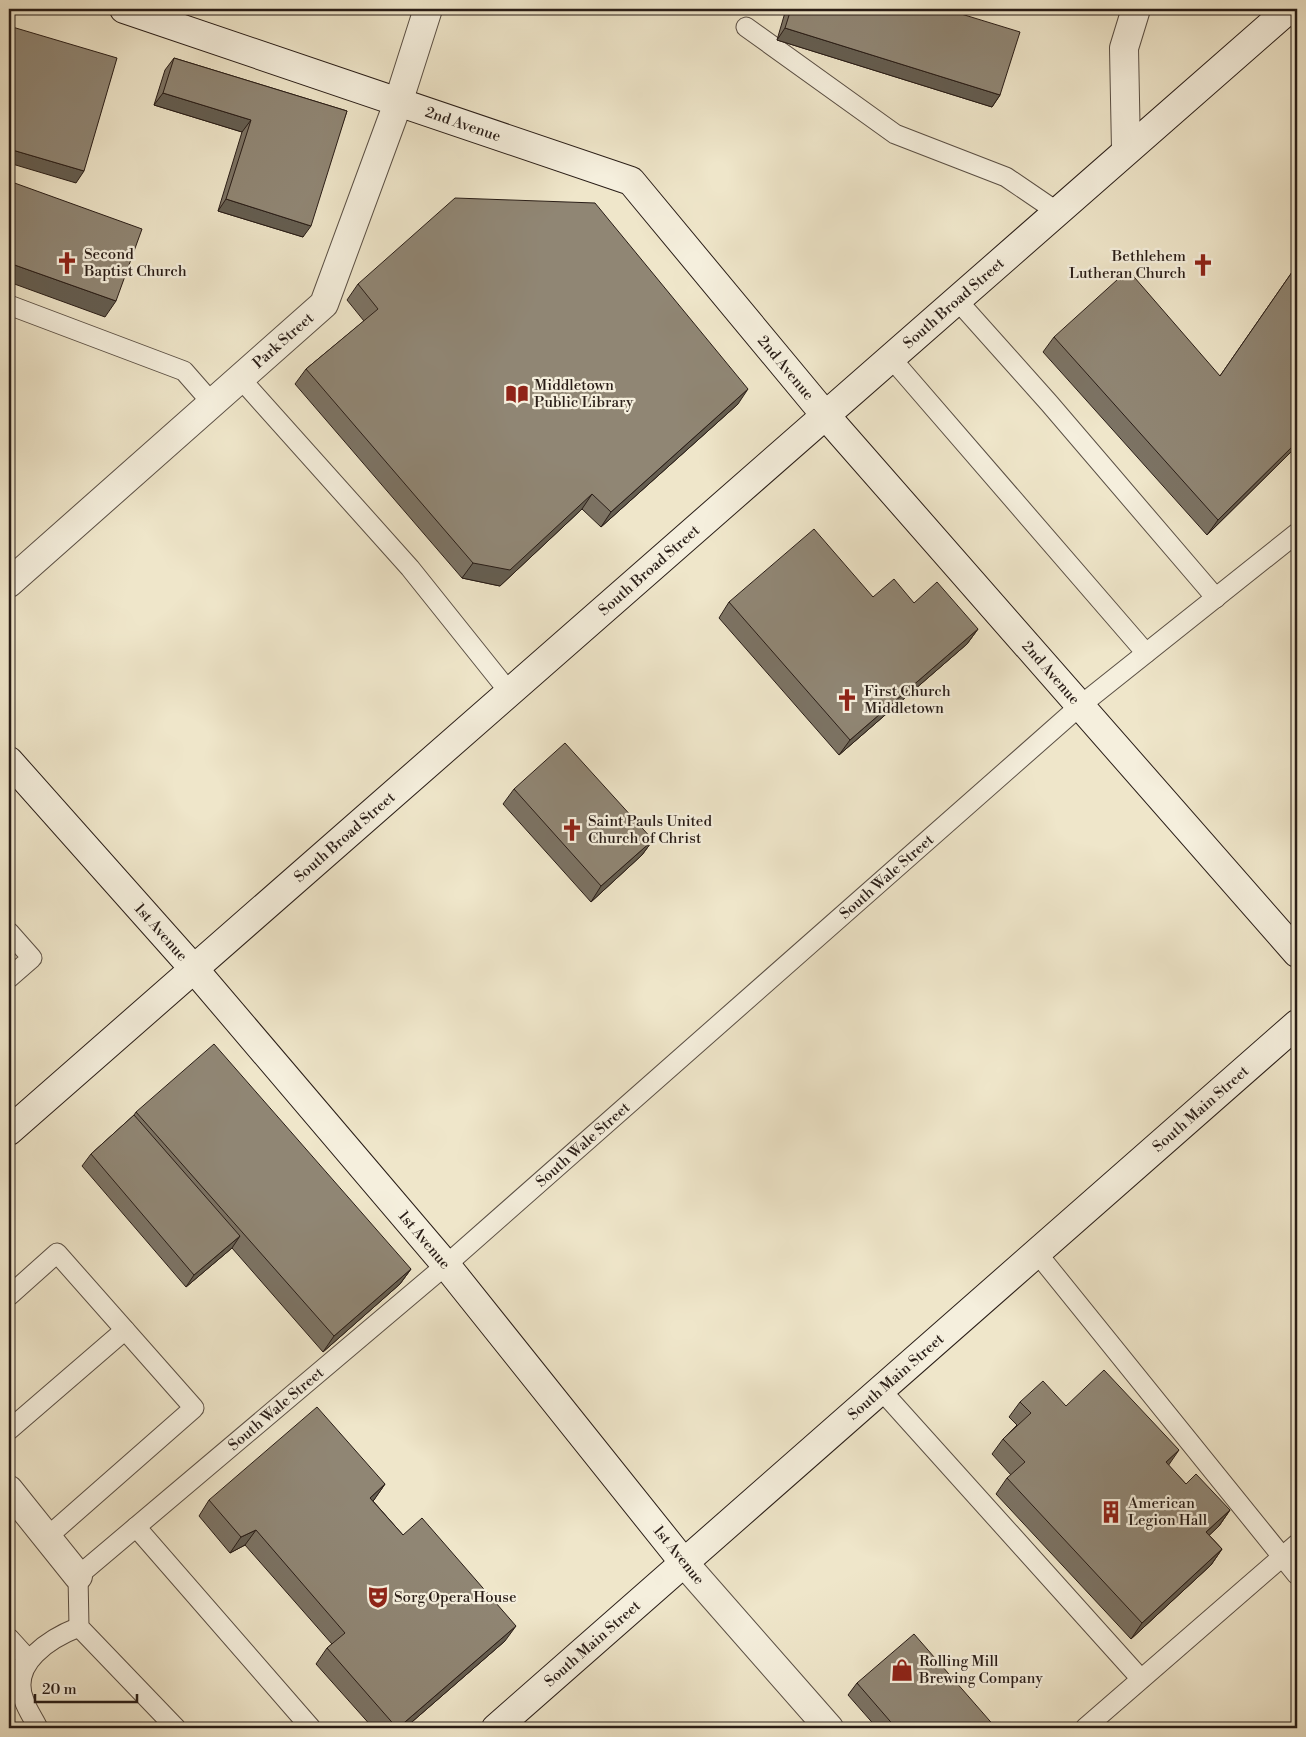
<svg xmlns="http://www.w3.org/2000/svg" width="1306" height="1737" font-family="'Libre Bodoni',serif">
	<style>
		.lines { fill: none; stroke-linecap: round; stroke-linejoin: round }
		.lane-casing { stroke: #5a4f44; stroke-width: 21 }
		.street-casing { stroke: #5a4f44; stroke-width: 30 }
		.secondary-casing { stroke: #291d17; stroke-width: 30 }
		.lane { stroke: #f5efdd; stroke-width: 19 }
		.street { stroke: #f5efdd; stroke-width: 28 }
		.secondary { stroke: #f5efdd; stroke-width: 28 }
		.wall { fill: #7c7364; stroke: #291d17 }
		.shaded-wall { fill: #655e51; stroke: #291d17 }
		.building { fill: #908674; stroke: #291d17 }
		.labels { text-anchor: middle; stroke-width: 4.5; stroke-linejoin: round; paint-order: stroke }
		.street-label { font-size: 15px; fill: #291d17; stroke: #f5efdd }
		.poi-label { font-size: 15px; fill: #291d17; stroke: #f5efdd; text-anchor: start }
	</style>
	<rect width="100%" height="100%" fill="#efe6ca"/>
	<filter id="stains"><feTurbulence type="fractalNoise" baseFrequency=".004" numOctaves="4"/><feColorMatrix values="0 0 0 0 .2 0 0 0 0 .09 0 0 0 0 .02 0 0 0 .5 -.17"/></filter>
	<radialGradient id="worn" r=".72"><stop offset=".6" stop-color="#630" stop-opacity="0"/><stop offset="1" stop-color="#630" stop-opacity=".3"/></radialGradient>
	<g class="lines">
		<defs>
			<g id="lane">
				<path d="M746,27L895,134L1006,177L1056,211"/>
				<path d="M957,300L1049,403L1216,598"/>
				<path d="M9,305L184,371L212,403"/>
				<path d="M891,358L1146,653"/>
				<path d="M240,378L410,568L510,693"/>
				<path d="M9,932L32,958L9,978"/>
				<path d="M1037,1253L1297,1575"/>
				<path d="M9,1296L57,1253L194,1408L46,1538"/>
				<path d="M881,1390L1141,1679"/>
				<path d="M9,1430L125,1330"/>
				<path d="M136,1527L311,1728"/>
				<path d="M9,1638L29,1660L21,1667"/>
				<path d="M38,1728C34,1719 27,1710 24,1700C9,1663 51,1638 79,1627"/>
				<path id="s1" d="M176,1728L79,1627L78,1576L446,1265L1081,705L1297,533"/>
				<path d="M1085,1728L1297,1544"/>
			</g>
			<g id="street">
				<path d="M1126,150L1124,48L1136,9"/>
				<path id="s2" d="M9,583L324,304L398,103L428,9"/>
				<path d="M9,1490L78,1576"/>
				<path d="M685,1564L829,1728"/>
			</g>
			<g id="secondary">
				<path id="s3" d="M124,9L631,181L826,416L1297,953"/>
				<path id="s4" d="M9,761L194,969L446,1265L685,1564"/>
				<path id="s5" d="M9,1131L1289,9"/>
				<path id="s6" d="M496,1728L1297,1024"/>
			</g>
		</defs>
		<use href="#lane" class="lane-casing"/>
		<use href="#street" class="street-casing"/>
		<use href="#secondary" class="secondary-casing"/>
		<use href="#lane" class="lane"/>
		<use href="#street" class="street"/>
		<use href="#secondary" class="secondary"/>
	</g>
	<path class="wall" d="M786,9H945L1000,95L992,107L777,40Z
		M174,58L347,111L303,237L218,211L242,132L154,105L165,70Z
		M1297,265V446L1207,535L1043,352L1054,337L1220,376Z
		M358,284L738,404L601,527L582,509L500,586L462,578L295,384L306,369L364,321L347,300Z
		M873,597L914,603L978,629L967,644L839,755L719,618L729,602Z
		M514,789L653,840L642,855L591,902L503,804Z
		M136,1112L411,1269L400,1284L323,1352L232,1248L186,1287L82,1166L91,1154L134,1115Z
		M1020,1402L1066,1406L1168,1465L1186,1484L1230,1510L1219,1526L1209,1535L1222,1549L1211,1565L1131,1639L996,1494L1007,1478L1011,1475L992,1454L1003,1439L1017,1425L1009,1417Z
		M385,1484L373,1501L403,1535L505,1641L405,1728H373L316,1664L327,1648L332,1644L245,1545L230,1553L199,1516L209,1500Z
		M857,1683L996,1728H877L848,1695Z"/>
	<path class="shaded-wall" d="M262,9H280L276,14Z
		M785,28L1000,95L992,107L777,40Z
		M163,93L251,120L242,132L154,105Z
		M9,149L84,171L76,183L9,163Z
		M226,199L311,226L303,237L218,211Z
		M9,263L116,301L105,317L9,282Z
		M748,389L738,404L601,527L611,512Z
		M1297,442V446L1207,535L1218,520Z
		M592,494L582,509L500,586L462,578L473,563Z
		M978,629L967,644L839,755L850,740Z
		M653,840L642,855L591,902L601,886Z
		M240,1236L232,1248L186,1287L194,1275Z
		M411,1269L400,1284L323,1352L334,1336Z
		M1179,1450L1168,1466L1166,1462Z
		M385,1484L374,1500L359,1513L370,1498Z
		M1230,1510L1219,1526L1196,1548L1206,1532Z
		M256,1530L245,1545L230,1553L241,1537Z
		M1222,1549L1211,1565L1131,1639L1142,1623Z
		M516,1626L505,1641L405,1728H398Z"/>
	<path class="building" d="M791,9H945L1020,32L1000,95L785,28Z
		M9,26L117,58L84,171L9,149Z
		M174,58L347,111L311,226L226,199L251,120L163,93Z
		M9,181L142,229L116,301L9,263Z
		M455,198L595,203L748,389L611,512L592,494L510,570L473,563L306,369L378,309L358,284Z
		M1297,265V442L1218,520L1054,337L1128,270L1220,376Z
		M814,529L873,597L894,579L914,603L937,582L978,629L850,740L729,602Z
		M565,743L653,840L601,886L514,789Z
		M214,1044L411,1269L334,1336L136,1112Z
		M134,1115L240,1236L194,1275L91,1154Z
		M1104,1370L1179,1450L1166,1462L1186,1484L1196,1474L1230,1510L1206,1532L1222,1549L1142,1623L1007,1478L1025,1462L1003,1439L1031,1413L1020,1402L1043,1381L1066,1406Z
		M317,1407L385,1484L370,1498L403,1535L422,1518L516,1626L398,1728H397L327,1648L345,1633L256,1530L241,1537L209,1500Z
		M914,1634L996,1728H896L857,1683Z
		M551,1724L554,1728H546Z"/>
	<defs>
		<symbol id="church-bare" viewBox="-9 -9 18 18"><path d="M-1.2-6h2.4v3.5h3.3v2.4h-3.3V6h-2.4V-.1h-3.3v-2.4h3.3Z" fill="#8f2418" stroke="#f5efdd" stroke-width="2.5" paint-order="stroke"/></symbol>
		<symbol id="library-bare" viewBox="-9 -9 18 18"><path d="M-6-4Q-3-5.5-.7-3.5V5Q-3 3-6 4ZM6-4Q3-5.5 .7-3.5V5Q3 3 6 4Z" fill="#8f2418" stroke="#f5efdd" stroke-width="2.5" paint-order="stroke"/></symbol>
		<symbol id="building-bare" viewBox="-9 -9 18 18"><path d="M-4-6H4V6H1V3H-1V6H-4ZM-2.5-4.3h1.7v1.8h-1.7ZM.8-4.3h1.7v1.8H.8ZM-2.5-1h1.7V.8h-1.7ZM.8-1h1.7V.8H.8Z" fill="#8f2418" stroke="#f5efdd" stroke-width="2.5" paint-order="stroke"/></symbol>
		<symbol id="theatre-bare" viewBox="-9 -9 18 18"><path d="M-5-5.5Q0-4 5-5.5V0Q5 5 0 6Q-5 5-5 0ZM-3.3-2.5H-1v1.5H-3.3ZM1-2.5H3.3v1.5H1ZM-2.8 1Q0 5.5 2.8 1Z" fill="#8f2418" stroke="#f5efdd" stroke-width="2.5" paint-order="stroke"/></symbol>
		<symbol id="shop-bare" viewBox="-9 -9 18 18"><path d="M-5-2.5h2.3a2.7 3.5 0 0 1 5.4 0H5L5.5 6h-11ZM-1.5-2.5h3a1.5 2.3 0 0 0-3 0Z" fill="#8f2418" stroke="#f5efdd" stroke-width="2.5" paint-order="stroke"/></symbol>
	</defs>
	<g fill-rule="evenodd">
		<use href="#church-bare" x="51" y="247" width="32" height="32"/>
		<use href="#church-bare" x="1187" y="249" width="32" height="32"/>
		<use href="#library-bare" x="501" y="378" width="32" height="32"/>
		<use href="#church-bare" x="831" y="684" width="32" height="32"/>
		<use href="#church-bare" x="556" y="814" width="32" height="32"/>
		<use href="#building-bare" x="1095" y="1496" width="32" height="32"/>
		<use href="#theatre-bare" x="362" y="1581" width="32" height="32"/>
		<use href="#shop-bare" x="886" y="1654" width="32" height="32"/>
	</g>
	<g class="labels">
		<g class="street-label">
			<text dy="5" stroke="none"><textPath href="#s3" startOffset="358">2nd Avenue</textPath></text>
			<text dy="5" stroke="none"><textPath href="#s5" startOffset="1256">South Broad Street</textPath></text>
			<text dy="5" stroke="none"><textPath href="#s2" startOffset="366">Park Street</textPath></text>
			<text dy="5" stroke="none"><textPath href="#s3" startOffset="778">2nd Avenue</textPath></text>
			<text dy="5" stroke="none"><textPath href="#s5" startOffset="851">South Broad Street</textPath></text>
			<text dy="5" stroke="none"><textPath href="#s3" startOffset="1182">2nd Avenue</textPath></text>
			<text dy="5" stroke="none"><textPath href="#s5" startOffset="446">South Broad Street</textPath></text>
			<text dy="5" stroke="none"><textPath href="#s1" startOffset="1260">South Wale Street</textPath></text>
			<text dy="5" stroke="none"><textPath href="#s4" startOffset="229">1st Avenue</textPath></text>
			<text dy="5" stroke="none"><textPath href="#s6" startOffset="938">South Main Street</textPath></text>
			<text dy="5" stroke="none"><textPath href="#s1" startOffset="855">South Wale Street</textPath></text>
			<text dy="5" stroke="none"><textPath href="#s4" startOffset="634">1st Avenue</textPath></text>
			<text dy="5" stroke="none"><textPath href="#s6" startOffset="532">South Main Street</textPath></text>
			<text dy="5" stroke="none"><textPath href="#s1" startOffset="450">South Wale Street</textPath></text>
			<text transform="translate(679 1555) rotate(51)" y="5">1st Avenue</text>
			<text dy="5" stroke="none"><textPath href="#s6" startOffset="128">South Main Street</textPath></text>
		</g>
		<g class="poi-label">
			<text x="84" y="259">Second<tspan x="84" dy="17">Baptist Church</tspan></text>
			<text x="1186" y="261" text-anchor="end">Bethlehem<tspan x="1186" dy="17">Lutheran Church</tspan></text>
			<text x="534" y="390">Middletown<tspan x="534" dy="17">Public Library</tspan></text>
			<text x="864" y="696">First Church<tspan x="864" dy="17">Middletown</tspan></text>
			<text x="588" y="826">Saint Pauls United<tspan x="588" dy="17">Church of Christ</tspan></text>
			<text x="1128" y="1508">American<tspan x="1128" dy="17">Legion Hall</tspan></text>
			<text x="394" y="1602">Sorg Opera House</text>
			<text x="919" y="1666">Rolling Mill<tspan x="919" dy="17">Brewing Company</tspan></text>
		</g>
	</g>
	<rect width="1306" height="1737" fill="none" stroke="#efe6ca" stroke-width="30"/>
	<rect x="10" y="10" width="1286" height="1717" fill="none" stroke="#291d17" stroke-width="2.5"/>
	<rect x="15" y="15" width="1276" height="1707" fill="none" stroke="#291d17"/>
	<path d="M35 1694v8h102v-8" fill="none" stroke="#291d17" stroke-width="2.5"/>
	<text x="42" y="1694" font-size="15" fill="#291d17" stroke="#f5efdd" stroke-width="4" paint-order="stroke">20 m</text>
	<rect width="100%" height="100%" filter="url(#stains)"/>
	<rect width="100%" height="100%" fill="url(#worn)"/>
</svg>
